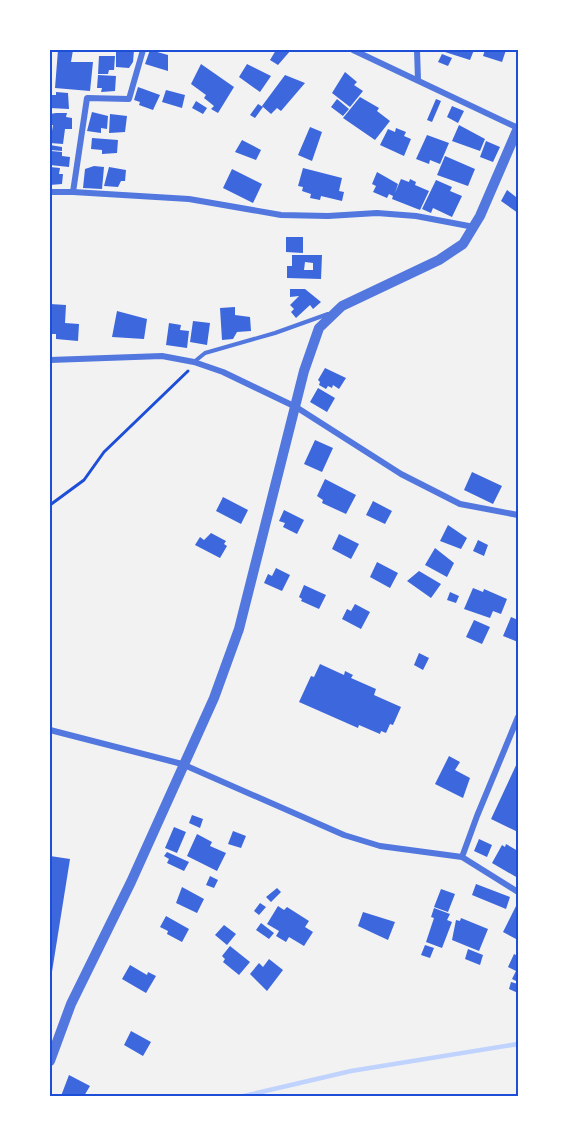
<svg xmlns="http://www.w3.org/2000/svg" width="568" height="1146" font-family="Figtree,sans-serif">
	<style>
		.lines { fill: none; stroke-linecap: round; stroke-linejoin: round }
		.stream { stroke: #bfd3fe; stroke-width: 4.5 }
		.building { fill: #3d67dc; fill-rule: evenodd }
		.path { stroke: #1d4ed8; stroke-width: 3 }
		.service { stroke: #5277de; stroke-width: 4 }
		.minor { stroke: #5277de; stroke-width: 6 }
		.tertiary { stroke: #5277de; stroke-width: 10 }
		.neatline { fill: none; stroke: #1d4ed8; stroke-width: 2 }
	</style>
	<rect width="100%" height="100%" fill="#f2f2f2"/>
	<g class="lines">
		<path class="stream" d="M244,1096L351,1071L518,1044"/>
	</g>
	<path class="building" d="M58,50H73L71,62H93L90,91L55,88Z
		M116,50H134L133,62L129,68L116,67Z
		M150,50L168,55V71L145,64Z
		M276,50H291L278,65L270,60Z
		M446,50H474L470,60L445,52Z
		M485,50H506L502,62L483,56Z
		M442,54L452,58L448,66L438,62Z
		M99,56H115L114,70H109L108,74H98Z
		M201,64L234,87L218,113L211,109L214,106L204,98L206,95L191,84Z
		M247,64L271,76L260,92L239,77Z
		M345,72L357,82L354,85L363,91L350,107L332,93Z
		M98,75L116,76L115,91L101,92L102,88H97Z
		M285,75L305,83L281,111L277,108L271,114L262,106Z
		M138,87L160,95L153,110L139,105L140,102L134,100Z
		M166,90L185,95L182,108L162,102Z
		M56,92L68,93L69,109L50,108L51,95H56Z
		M360,97L379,108L377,111L390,121L375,140L343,118Z
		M337,99L349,109L343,116L331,107Z
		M436,99L441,101L432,122L427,120Z
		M196,101L207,108L203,114L192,108Z
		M258,104L263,107L255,118L250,115Z
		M452,106L464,111L458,123L447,117Z
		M92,112L108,116L107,129L101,128V133L87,131Z
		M56,113H67L66,117L72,118V129H65L63,144L50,143L53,125H50V114Z
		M110,114L127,116L125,132L109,133Z
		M459,125L485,139L480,151L452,141Z
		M310,127L322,132L312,161L298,155Z
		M396,128L406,132L404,136L411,139L404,156L380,145L388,129L395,132Z
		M427,135L449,143L440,164L430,160L429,164L416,159Z
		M92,138L118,140L117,153L102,154V150L91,149Z
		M242,140L261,150L256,160L235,152Z
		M486,141L500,147L493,162L480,157Z
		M50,145L62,147V151L50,150Z
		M51,151L62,152V156L70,157L69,167L50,165Z
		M445,156L475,169L468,186L437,175Z
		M94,166L104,167L102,189L83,188L85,169Z
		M50,167L60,168L59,174H63L62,184L50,185Z
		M109,167L126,170L125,181H121L118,187L104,186Z
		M303,168L342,178L339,191L344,192L342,201L321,196L320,200L310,198L311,194L302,191L303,187L298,186Z
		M232,169L262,184L253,203L223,188Z
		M377,172L398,184L395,193L401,179L409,182L410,179L416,182L415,185L429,191L420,210L392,199L393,196L389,194L387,198L373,192L376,186L372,184Z
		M436,180L452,187L450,191L462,196L452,217L433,208L431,213L422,209Z
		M507,190L516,197L518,192V213L501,201Z
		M286,237H303V253L286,252Z
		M292,255H322L321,279L287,278V266H292ZM305,262L313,263V270H304Z
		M290,289H305L321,302L313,309L310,305L296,318L291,312L294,309L290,305L299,296L290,297Z
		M50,304L66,305L65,323L79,324L78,341L56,339V334H50Z
		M235,307V315L250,317L251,331L237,332L233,339L222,340L220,308Z
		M117,311L147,319L144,339L112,337Z
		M193,321L210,323L207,345L190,342Z
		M169,323L181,325L180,330L189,331L187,348L166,345Z
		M325,368L346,378L339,389L333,385L332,388L328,386L326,389L319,385L320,382L318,380Z
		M318,388L335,398L327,412L310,402Z
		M315,440L333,448L322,472L304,464Z
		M472,472L502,486L493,504L464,490Z
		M325,479L356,495L346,514L322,503L323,500L317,496Z
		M223,497L248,510L241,524L216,511Z
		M373,501L392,511L385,524L366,515Z
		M284,510L304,520L297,534L283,527L285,523L279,521Z
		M448,525L467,538L461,549L440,541Z
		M211,533L226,541L224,544L227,546L220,558L195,545L200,537L204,540Z
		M339,534L359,544L351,559L332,549Z
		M478,540L488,545L484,556L473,551Z
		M435,548L454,563L447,577L425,565Z
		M377,562L398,573L390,588L370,577Z
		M276,568L290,575L282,591L264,583L268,574L272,576Z
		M419,571L441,584L431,598L407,581Z
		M304,585L326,595L319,609L301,601L302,599L299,597Z
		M473,588L483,592L484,589L507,599L501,614L493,611L490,618L464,609Z
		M450,592L459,596L456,603L447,600Z
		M355,604L370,612L361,629L342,619L347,609L351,611Z
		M511,617L518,620V642L503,636Z
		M474,620L490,627L482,644L466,637Z
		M419,653L429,658L423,670L414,665Z
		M320,664L344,675L345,671L353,675L351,678L376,689L374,695L401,707L393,725L390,724L386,733L381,731L380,734L359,725L358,728L299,702L311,676L314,677Z
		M449,756L460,762L455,770L470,778L463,798L435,784Z
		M518,761V832L491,819Z
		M192,815L203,819L200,828L189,823Z
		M174,827L186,832L177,853L165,848Z
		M233,831L246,836L241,848L228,844Z
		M197,834L212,842L210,846L226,853L217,871L187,856Z
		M479,839L492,845L487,857L474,851Z
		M506,844L518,851V878L492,863L502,845L505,847Z
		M167,852L189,862L184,871L167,863L169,859L164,856Z
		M50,856L70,859L51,978H50Z
		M210,876L218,880L214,888L206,885Z
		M476,884L510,897L506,909L472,895Z
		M182,887L204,899L197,913L176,903Z
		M277,888L281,892L271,902L266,897Z
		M441,889L455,894L448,912L434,907Z
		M260,903L266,907L259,915L254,911Z
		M278,906L284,910L287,907L309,921L305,927L313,932L304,946L289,937L286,942L276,936L279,931L267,924Z
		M516,906L518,907V940L503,932Z
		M434,908L450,914L447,920L452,922L442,948L426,942L434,918L431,917Z
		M363,912L395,922L388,940L358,926Z
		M166,916L189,929L182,942L167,934L168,931L160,927Z
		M461,918L488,929L479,951L452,940L456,920L460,921Z
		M261,923L274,933L269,939L256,930Z
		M224,925L236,934L227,945L215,935Z
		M425,945L434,948L430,958L421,955Z
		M230,946L250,962L239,975L223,962L225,959L222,956Z
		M468,949L483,955L480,965L465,959Z
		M514,954L518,956V982L512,979L516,971L508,967Z
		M269,959L283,970L267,991L250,974L259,963L263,967Z
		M130,965L147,975L148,972L156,976L146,993L122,979Z
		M511,982L518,984V993L509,989Z
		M131,1031L151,1042L143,1056L124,1045Z
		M69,1075L90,1086L84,1096H61Z"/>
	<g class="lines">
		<path class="path" d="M50,505L84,480L104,452L188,371"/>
		<path class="service" d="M194,362L205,353L275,333L328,314"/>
		<path class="minor" d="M353,50L518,128
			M417,50L418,80
			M50,192H73L87,98L129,99L143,50
			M73,192L189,199L281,215L328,216L377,213L416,216L474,227
			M50,360L162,356L194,362L223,372L296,407L401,474L460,504L518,515
			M50,730L182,764L344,835L380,846L462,857L518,892
			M462,857L477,816L518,717"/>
		<path class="tertiary" d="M50,1061L71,1004L131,882L214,698L239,629L304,371L319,328L342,306L439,260L463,244L480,216L518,128"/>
	</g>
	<rect width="568" height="1146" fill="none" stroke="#ffffff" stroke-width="102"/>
	<rect x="51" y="51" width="466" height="1044" class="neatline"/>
</svg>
